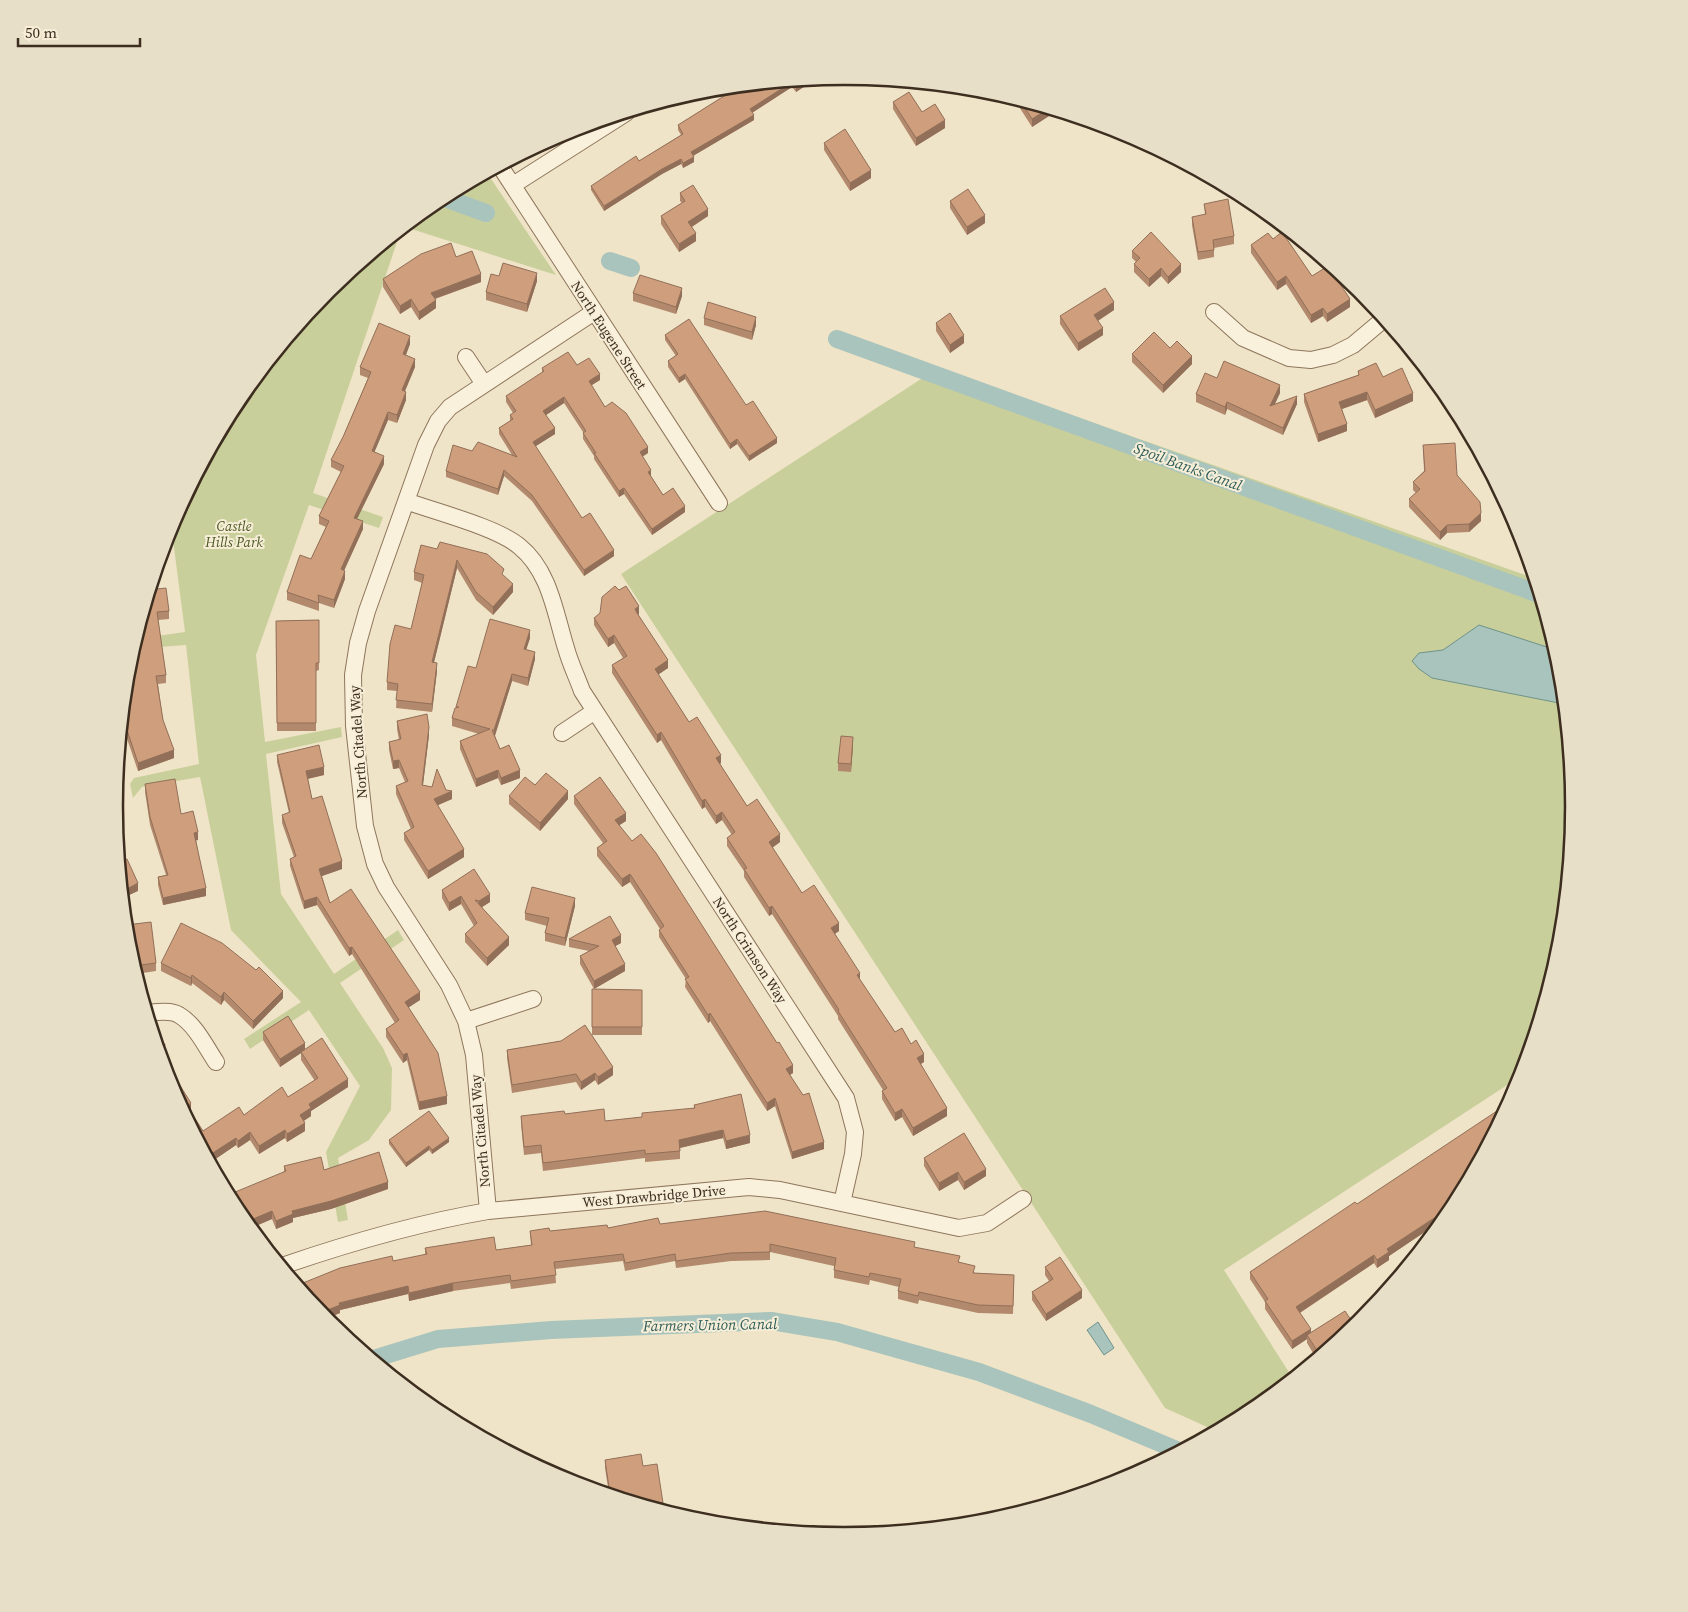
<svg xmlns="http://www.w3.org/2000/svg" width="1688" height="1612" font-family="'Source Serif 4',serif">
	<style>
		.green { fill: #c9cf9b }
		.water { fill: #a9c4bc; stroke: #6f938a }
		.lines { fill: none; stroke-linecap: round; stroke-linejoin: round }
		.canal { stroke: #a9c4bc; stroke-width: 18 }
		.street-casing { stroke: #8d765c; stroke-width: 18 }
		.street { stroke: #faf1dc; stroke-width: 16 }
		.wall { fill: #b2896c }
		.shaded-wall { fill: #916f58 }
		.building { fill: #cf9f7d; stroke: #916f58 }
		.labels { text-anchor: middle; stroke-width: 4; stroke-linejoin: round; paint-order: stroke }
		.street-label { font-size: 14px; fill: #3d2e20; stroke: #f7eed8 }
		.park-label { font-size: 14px; font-style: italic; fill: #4d5a26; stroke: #f7eed8 }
		.water-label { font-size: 15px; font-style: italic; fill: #2f5d5a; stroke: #f7eed8 }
		.rim { fill: none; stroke: #3d2e20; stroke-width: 2.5 }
	</style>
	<rect width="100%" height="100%" fill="#f0e4c8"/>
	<path class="green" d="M487,173L556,275L405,227L439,199Z
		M401,230L313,493L383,517L379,528L309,505L256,655L265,742L341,727L342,737L266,754L281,894L334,974L398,930L404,940L340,983L383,1048L392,1068L391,1110L369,1140L338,1158L348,1220L338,1222L326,1152L360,1086L309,1010L250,1049L244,1039L301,1002L231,930L200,777L142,787L133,798L130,784L134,778L199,764L186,645L133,649L136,639L185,632L173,540L168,531L237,400L328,290Z
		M938,368L1534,578L1560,664L1574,806L1560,949L1521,1076L1224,1270L1292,1377L1249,1413L1216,1431L1165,1408L621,574Z"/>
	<path class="water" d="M1479,625L1556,650L1560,664L1564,704L1432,678L1419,669L1412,661L1419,653L1443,650Z
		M1098,1322L1114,1348L1104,1355L1087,1330Z"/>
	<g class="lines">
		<path class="canal" d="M442,197L486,213
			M610,261L631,268
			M837,339L1539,594
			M373,1359L438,1339L551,1330L771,1321L837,1332L979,1372L1091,1414L1179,1451"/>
		<defs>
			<path id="street" d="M500,166L719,503
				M513,185L626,113
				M1214,312L1243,338L1289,358L1311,360L1333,355L1353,345L1384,319
				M466,357L484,384
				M406,501C436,512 496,527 519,546C550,571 555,613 566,648C570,663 577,677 582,691L846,1098L855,1132L853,1154L842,1203
				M562,733L595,711
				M148,1013C157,1012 171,1010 179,1015C195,1024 206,1047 216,1062
				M466,1021L533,999
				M488,1211L474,1055L466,1021L449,985L386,887L375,864L365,826L354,726L353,675L358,643L367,611L426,445L438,421L450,407L594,312
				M282,1266C349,1243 417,1223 488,1211L749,1187L780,1190L959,1228L987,1223L1023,1199"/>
		</defs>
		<use href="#street" class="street-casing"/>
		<use href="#street" class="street"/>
	</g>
	<path class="wall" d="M816,79L796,92L792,87L752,113L754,120L693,156L694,162L683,168L681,164L662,174L604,211L591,190V186L639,161L681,135L678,130V125L740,86Z
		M1016,99L1049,109V116L1032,127L1016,102Z
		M893,102L922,112L945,128L916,146L893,109Z
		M824,143L871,178L850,191L824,150Z
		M680,193L708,216L692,227L696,241L679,252L661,224V216L682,203L680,201Z
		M950,201L985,223L967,235L950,208Z
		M1204,204L1234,236V244L1214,248V257L1198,260L1192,225V217L1205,215Z
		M1273,239L1312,276L1350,307L1327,322L1323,316L1311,323L1286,284L1277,290L1251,253V245Z
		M1132,251L1181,272L1168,284L1161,276L1149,287L1134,272V264L1136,262L1132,258Z
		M456,257L481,282L435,299L436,308L419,320L411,307L400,314L383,287V279Z
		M499,276L537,281L527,312L486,300V292Z
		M633,293L682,296L676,314L633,301Z
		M1114,310L1098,321L1103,335L1078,351L1060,324V316Z
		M704,318L756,325L752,340L704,325Z
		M936,323L964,343L950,353L936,331Z
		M665,335L746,405L777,443L749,461L737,444L730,449L685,379L679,383L668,367V361L676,356L665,340Z
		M410,344L406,355L415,367L405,391L406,400L397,423L388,420L374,452L384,464L357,519L363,529L344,571L345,579L334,608L319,603V611L287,600V592L311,559L326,527L319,524V516L341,472L331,467V460L343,437L368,378L360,375V367Z
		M1170,348L1192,364L1163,393L1132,362V354Z
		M1413,354L1432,377L1429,379Z
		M577,365L600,380L591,385L605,407L648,453L642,457L651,476L663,495L685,512L652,535L624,494L619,497L594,459V456L583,439V432L564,403L546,415L555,434L535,446L582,518L614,556L584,576L532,501L504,476L498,495L446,477V471L472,451L512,455L499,434V428L510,421V415L513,413L506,402V396L542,373V368Z
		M1358,371L1383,377L1413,401L1375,418L1367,400L1342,409L1347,431L1318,442L1304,402V394L1358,375Z
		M1217,378L1280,393L1275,404H1297L1283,435L1227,409L1225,415L1196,402V394Z
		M1423,445L1457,475L1481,521L1469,532L1447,533L1440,540L1409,507V499L1416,493L1413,490V482L1424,471Z
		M1523,541L1528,559L1520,557V549Z
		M421,545L504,576L513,592L493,615L476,600L457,568L434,663L437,671L432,712L396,708L397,691L387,690V682L411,629L422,583L414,580V572Z
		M155,574L157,589L169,611V619L158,620L166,675V683L158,684L163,720L174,758L138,771L122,724L126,689L130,688L128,671V663L137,645L136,638Z
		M639,614L638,615L668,668L658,674L689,722L721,763L720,764L747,806L780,842L772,848L802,893L839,931L835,934L860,981L895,1032L911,1044L924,1062L921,1064L947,1116L913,1136L902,1117L895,1121L882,1099V1091L883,1090L838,1019V1016L772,914L769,916L744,877V871L727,846V838L732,835L722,820L716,824L705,807L702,809L661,740L657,743L612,673V665L623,658L614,643L608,647L594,625V618Z
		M319,620V670L316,671V731H277L276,621Z
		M530,638L526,649L535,659L528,686L512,681L495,736L500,749L520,778L501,785L498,778L476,787L460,749V741L479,734L452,726V718L456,707L476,668Z
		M397,721L429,735L423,785L446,790L452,799L437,805L464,857L428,879L404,840V833L411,829L396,794V786L405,782L399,768L393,769L389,750V742L399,740L397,729Z
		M853,745L851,772L838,771V763Z
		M277,755L324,775L308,779L312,799L342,869L322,876L330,903L420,1000L408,1007L447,1104L419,1110L407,1060L403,1063L386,1037V1029L395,1023L352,954L349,956L317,905L304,909L290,866V859L294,857L282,823V815L289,813L277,762Z
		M145,784L181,814L198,840H196L206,896L163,905L158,885V877L166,875L150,825L145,792Z
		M535,785L568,799L540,831L509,804V796Z
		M574,796L626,821L619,825L793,1073L790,1075L824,1149L792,1159L775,1106L767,1111L710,1021L708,1023L685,987L686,979L659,937V930L660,929L630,882L622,887L597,856V848L603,843L574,804Z
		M442,890L490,902L482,907L509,945L487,966L465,942V934L474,926L461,904L449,911L442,898Z
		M575,906L565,946L545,941V933L547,926L525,920V913Z
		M569,939L621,943L615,946L625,971L594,989L580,964V956L589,951L569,947Z
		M128,948L156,963V971L136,974Z
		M161,963L283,998L253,1029L224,1000L221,1005L192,983L191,986L161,971Z
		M592,989L642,990V1035H592Z
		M263,1032L305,1049L348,1087L311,1111V1116L304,1121L305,1131L287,1142L285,1138L259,1154L250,1140L238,1148L236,1145L211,1162L170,1085L191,1111H190L203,1131L288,1097L315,1081L301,1060V1053L280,1067L263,1040Z
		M561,1041L613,1075L598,1085L595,1080L581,1090L576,1082L512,1093L507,1058V1050Z
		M694,1105L750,1143L726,1149L723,1138L680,1148V1159L645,1162V1158L543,1171L541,1153L524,1155L521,1124V1116L565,1114L605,1121L642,1117L694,1108Z
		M389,1140L449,1142L432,1154L429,1150L406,1167L389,1144Z
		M924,1158L986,1176L964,1190L958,1180L939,1191L924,1166Z
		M284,1166L324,1170L388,1189L331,1209L293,1218V1222L276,1229L272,1219L251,1228L284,1171Z
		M1357,1204L1451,1212L1444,1219L1389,1256V1260L1377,1268L1374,1263L1300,1313L1311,1333L1353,1323L1360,1322L1316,1358L1307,1343V1339L1292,1349L1265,1309V1302L1250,1279V1272Z
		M660,1224L915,1247L960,1262L975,1273L1014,1275L1013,1314L978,1313L919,1300L918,1304L898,1299V1291L899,1287L870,1280L869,1285L834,1278V1266L770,1252V1260L731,1261L676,1268L675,1261L625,1271L623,1261L555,1269L556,1283L511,1289L510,1283L453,1291L409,1301L408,1294L340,1310V1313L325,1319L393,1261L425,1255V1248L496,1250L531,1245L530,1231H550L608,1228Z
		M1045,1267L1082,1298L1046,1321L1032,1300V1292L1049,1281L1045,1275Z
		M605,1460L643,1466L663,1503V1510L609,1494L605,1468Z"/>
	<path class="shaded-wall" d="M816,79L796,92V87L807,80Z
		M792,82V87L750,114V109Z
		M1048,109H1049V116L1032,127V119Z
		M754,115V120L691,157V152Z
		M945,120V128L916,146V138Z
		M694,157V162L683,168V163Z
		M681,159V164L662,174L604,211V206L662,169Z
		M871,170V178L850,191V183Z
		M708,209V216L688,229V222Z
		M985,215V223L967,235V227Z
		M696,233V241L679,252V244Z
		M1181,264V272L1168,284V277Z
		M1161,268V276L1149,287V279Z
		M537,273V281L527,312V304Z
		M481,274V282L431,300V293Z
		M1286,276V284L1277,290V282Z
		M682,288V296L676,314V307Z
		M411,299V307L400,314V306Z
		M1350,299V307L1327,322V314Z
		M436,300V308L419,320V312Z
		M1114,302V310L1094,323V315Z
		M1323,308V316L1311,323V315Z
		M756,317V325L752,340V332Z
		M1103,328V335L1078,351V343Z
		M964,335V343L950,353V345Z
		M410,336V344L403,362V354Z
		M1192,356V364L1163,393V385Z
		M415,359V367L402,398V390Z
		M600,374V380L589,387V381Z
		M685,374V379L679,383V378Z
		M1429,374L1432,377L1429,379Z
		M1280,385V393L1270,414V406Z
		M406,392V400L397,423V415Z
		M1367,392V400L1339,410V402Z
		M1413,393V401L1375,418V410Z
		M1297,396V404L1283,435V428Z
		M564,397V403L543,417V411Z
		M1227,402V409L1225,415V407Z
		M388,412V420L372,458V451Z
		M1347,424V431L1318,442V434Z
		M555,428V434L533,448V442Z
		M777,438V443L749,461V456Z
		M737,439V444L730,449V444Z
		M648,447V453L640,458V452Z
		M384,456V464L354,525V518Z
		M504,470V476L498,495V489Z
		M651,470V476L648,478V472Z
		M624,488V494L619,497V491Z
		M685,506V512L652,535V529Z
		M1481,513V521L1469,532V524Z
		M363,521V529L341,577V569Z
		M1447,525V533L1440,540V532Z
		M614,550V556L584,576V570Z
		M457,560V568L432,670V662Z
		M345,571V579L334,608V600Z
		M513,584V592L493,615V607Z
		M639,606V614L635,617V609Z
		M530,630V638L524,657V649Z
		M614,635V643L608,647V639Z
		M535,652V659L528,686V678Z
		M668,660V668L655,677V669Z
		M437,663V671L432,712V704Z
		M512,674V681L494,738V730Z
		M429,727V735L422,793V785Z
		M661,732V740L657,743V735Z
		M853,737V745L851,772V764Z
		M174,750V758L138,771V763Z
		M721,755V763L716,766V758Z
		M399,760V768L393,769V761Z
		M324,767V775L306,779V771Z
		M498,770V778L476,787V779Z
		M520,770V778L501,785V778Z
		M452,791V799L434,807V799Z
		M568,791V799L540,831V823Z
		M705,799V807L702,809V801Z
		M722,812V820L716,824V816Z
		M626,813V821L615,828V820Z
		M198,832V840L194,841V833Z
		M780,834V842L769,850V842Z
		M464,849V857L428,879V871Z
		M342,861V869L319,877V869Z
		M630,874V882L622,887V879Z
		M138,883V891L123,898V891Z
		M206,888V896L163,905V898Z
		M490,894V902L479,909V901Z
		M461,896V904L449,911V903Z
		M317,897V905L304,909V901Z
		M575,898V906L565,946V938Z
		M772,906V914L769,916V908Z
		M839,923V931L831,936V928Z
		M621,935V943L612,948V940Z
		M509,937V945L487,966V958Z
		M352,947V954L349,956V948Z
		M625,964V971L594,989V981Z
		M860,973V981L857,975Z
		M192,975V983L191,986V978Z
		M283,991V998L253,1029V1021Z
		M224,992V1000L221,1005V997Z
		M420,992V1000L405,1010V1002Z
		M710,1013V1021L708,1023V1015Z
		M305,1043V1051L301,1052V1053L280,1067V1059Z
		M165,1044V1052L163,1063L162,1060Z
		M407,1053V1060L403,1063V1055Z
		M924,1054V1062L917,1066V1058Z
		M793,1065V1073L786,1077V1069Z
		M613,1067V1075L598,1085V1077Z
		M595,1073V1080L581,1090V1082Z
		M348,1079V1087L311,1111V1116L300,1123V1115L309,1104Z
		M447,1096V1104L419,1110V1102Z
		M775,1098V1106L767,1111V1103Z
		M191,1103V1111L187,1114V1106Z
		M947,1108V1116L913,1136V1128Z
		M902,1109V1117L895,1121V1113Z
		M305,1123V1131L287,1142V1134Z
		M285,1130V1138L259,1154V1146Z
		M723,1130V1138L679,1148V1140Z
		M250,1132V1140L238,1148V1141Z
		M750,1135V1143L726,1149V1141Z
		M236,1138V1145L211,1162L208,1156Z
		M449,1138V1142L432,1154V1150Z
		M824,1142V1149L792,1159V1152Z
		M429,1146V1150L406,1167V1163Z
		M986,1169V1176L964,1190V1182Z
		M958,1172V1180L939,1191V1183Z
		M388,1182V1189L331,1209L293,1218V1222L276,1229V1221L292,1211Z
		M1463,1188L1457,1200L1454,1194Z
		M1454,1205L1451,1212L1444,1219L1389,1256V1260L1377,1268V1260L1387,1249Z
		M272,1211V1219L251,1228L246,1222Z
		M1374,1255V1263L1296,1315V1307Z
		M453,1283V1291L409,1301V1293Z
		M408,1286V1294L340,1310V1313L325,1319L320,1313L339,1303Z
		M1082,1290V1298L1046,1321V1314Z
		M1311,1329V1337L1307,1335V1339L1292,1349V1341Z"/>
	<path class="building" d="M807,80L796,87L792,82L750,109L754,115L691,152L694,157L683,163L681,159L662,169L604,206L591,186L636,156L639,161L683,134L678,125L740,86Z
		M909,92L922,112L935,104L945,120L916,138L893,102Z
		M1020,100L1048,109L1032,119Z
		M845,129L871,170L850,183L824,143Z
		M693,185L708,209L688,222L696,233L679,244L661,216L685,201L680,193Z
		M968,189L985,215L967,227L950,201Z
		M1228,199L1234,236L1213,240L1214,250L1198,252L1192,217L1206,214L1204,204Z
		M1151,232L1181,264L1168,277L1161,268L1149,279L1134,264L1140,258L1132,251Z
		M1282,232L1312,276L1328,266L1350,299L1327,314L1323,308L1311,315L1286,276L1277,282L1251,245L1268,233L1273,239Z
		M451,243L456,257L472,251L481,274L431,293L436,300L419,312L411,299L400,306L383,279L421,254Z
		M503,263L537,273L527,304L486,292L491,274L499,276Z
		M640,275L682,288L676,307L633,293Z
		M1105,288L1114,302L1094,315L1103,328L1078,343L1060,316Z
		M708,302L756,317L752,332L704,318Z
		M950,313L964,335L950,345L936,323Z
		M689,319L746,405L753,401L777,438L749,456L737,439L730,444L685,374L679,378L668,361L678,354L665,335Z
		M379,323L410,336L403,354L415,359L402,390L406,392L397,415L388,412L372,451L384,456L354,518L363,521L341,569L345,571L334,600L318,595L319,603L287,592L300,555L311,559L329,521L319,516L344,466L331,460L343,437L371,372L360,367Z
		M1154,332L1170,348L1177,341L1192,356L1163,385L1132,354Z
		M568,352L577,365L589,358L600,374L589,381L605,407L612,402L626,413L648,447L640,452L651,470L648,472L663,495L673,488L685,506L652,529L624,488L619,491L594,453H596L583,433L586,431L564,397L543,411L555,428L533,442L582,518L590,513L614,550L584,570L532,495L504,470L498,489L446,471L453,445L472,451L478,442L517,457L499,428L513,419L510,415L516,411L506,396L544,371L542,368Z
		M1224,361L1280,385L1270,406L1297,396L1283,428L1227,402L1225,407L1196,394L1205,373L1217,378Z
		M1376,363L1383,377L1402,368L1413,393L1375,410L1367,392L1339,402L1347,424L1318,434L1304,394L1359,375L1358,371Z
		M1455,443L1457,475L1480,502L1481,513L1469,524L1447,525L1440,532L1409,499L1420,489L1413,482L1425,471L1423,445Z
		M1523,541L1526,551L1520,549Z
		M440,542L487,554L504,569L502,574L513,584L493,607L476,592L457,560L432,662L437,663L432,704L396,700L398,684L387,682L390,644L395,625L411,629L424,575L414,572L421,545L437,549Z
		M155,574L157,589L166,588L169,611L157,612L166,675L156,676L163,720L174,750L138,763L123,718L126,689L131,688L128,667V663L134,645L138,644L137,635Z
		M615,586L619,590L626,586L639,606L635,609L637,613L668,660L655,669L689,722L697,717L721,755L716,758L747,806L757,799L780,834L769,842L802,893L814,885L839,923L831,928L860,973L857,975L895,1032L902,1028L911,1044L916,1040L924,1054L917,1058L947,1108L913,1128L902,1109L895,1113L882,1091L887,1088L838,1011L839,1010L772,906L769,908L744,869L747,868L727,838L735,832L722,812L716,816L705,799L702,801L661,732L657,735L612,665L627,656L614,635L608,639L594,618L600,613L602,597Z
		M490,619L530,630L524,649L535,652L528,678L512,674L494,730H492L500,749L509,745L520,770L501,778L498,770L476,779L460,741L490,729L452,718L455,708L459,707H456L468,666L476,668Z
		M319,620V663H316V723H277L276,621Z
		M427,714L429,727L422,785L432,787L437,769L446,790L452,791L434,799L464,849L428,871L404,833L414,827L396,786L408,781L399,760L393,761L389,742L401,739L397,721Z
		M841,736L853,737L851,764L838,763Z
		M319,745L324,767L306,771L312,799L322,796L342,861L319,869L330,903L351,889L420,992L405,1002L438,1053L447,1096L419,1102L407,1053L403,1055L386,1029L399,1020L352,947L349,948L317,897L304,901L290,859L296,856L282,815L290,812L277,755Z
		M546,773L568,791L540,823L509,796L525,777L535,785Z
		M600,777L626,813L615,820L632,841L641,834L656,853L777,1043L779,1042L793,1065L786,1069L803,1095L809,1093L824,1142L792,1152L775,1098L767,1103L710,1013L708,1015L685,979L689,977L659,930L664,926L630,874L622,879L597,848L607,841L574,796Z
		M175,779L181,814L193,811L198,832L194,833L206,888L163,898L158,877L168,875L150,817L145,784Z
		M127,859L138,883L123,891L120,862Z
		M474,869L490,894L479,901L475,900L509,937L487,958L465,934L477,923L461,896L449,903L442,890Z
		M532,887L575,898L565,938L545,933L549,918L525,913Z
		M610,916L621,935L612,940L625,964L594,981L580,956L599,946L569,939Z
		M151,922L156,963L134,966L128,948L126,925Z
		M181,923L222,943L256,970L259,967L283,991L253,1021L224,992L221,997L192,975L191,978L161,963Z
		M592,989L642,990V1027H592Z
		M288,1016L305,1043L280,1059L263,1032Z
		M585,1025L613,1067L598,1077L595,1073L581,1082L576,1074L512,1085L507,1050L561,1041Z
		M322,1038L348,1079L309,1104L311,1108L300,1115L305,1123L287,1134L285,1130L259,1146L250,1132L238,1141L236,1138L208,1156L170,1085L168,1080L174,1076L191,1103L187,1106L203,1131L239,1107L244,1115L282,1087L288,1097L318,1078L301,1052Z
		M157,1043L165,1044L162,1060Z
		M741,1094L750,1135L726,1141L723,1130L679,1140L680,1151L645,1154V1150L543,1163L541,1145L524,1147L521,1116L564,1111L565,1114L604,1109L605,1121L642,1117V1113L695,1108L694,1105Z
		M1509,1103L1463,1188L1454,1194L1457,1199L1454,1205L1387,1249L1389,1252L1377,1260L1374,1255L1296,1307L1311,1329L1292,1341L1265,1301L1268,1299L1250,1272L1355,1202L1357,1204Z
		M429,1111L449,1138L432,1150L429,1146L406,1163L389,1140Z
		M964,1133L986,1169L964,1182L958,1172L939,1183L924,1158Z
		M379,1152L388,1182L331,1201L292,1211L293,1214L276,1221L272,1211L246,1222L237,1211L228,1195L286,1171L284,1166L321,1157L324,1170Z
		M765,1211L915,1242L914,1247L960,1256L958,1262L975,1266L973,1273L1014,1275L1013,1306L978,1305L919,1292L918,1296L898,1291L901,1279L870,1273L869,1277L834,1270L836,1258L770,1244V1252L731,1253L676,1261L675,1254L625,1263L623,1254L554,1262L556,1275L511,1281L510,1275L453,1283L409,1293L408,1286L339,1303L340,1305L320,1313L298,1285L340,1268L392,1256L393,1261L427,1254L425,1248L494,1237L496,1250L532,1245L530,1231L549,1228L550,1231L607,1225L608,1228L658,1218L660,1224Z
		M1060,1257L1082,1290L1046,1314L1032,1292L1053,1279L1045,1267Z
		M1345,1311L1353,1323L1363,1316L1364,1317L1360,1322L1320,1355L1307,1335Z
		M641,1454L643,1466L657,1464L663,1503L648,1505L630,1500V1499H628L610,1494L605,1460Z"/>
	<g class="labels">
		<g class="street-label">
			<text transform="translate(609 335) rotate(57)" y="5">North Eugene Street</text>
			<text transform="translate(358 742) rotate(-94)" y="5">North Citadel Way</text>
			<text transform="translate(750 950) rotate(57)" y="5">North Crimson Way</text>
			<text transform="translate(480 1131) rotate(-95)" y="5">North Citadel Way</text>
			<text transform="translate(654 1196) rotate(-5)" y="5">West Drawbridge Drive</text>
		</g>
		<g class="park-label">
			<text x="234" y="531">Castle<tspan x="234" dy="16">Hills Park</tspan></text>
		</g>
		<g class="water-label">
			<text transform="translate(1188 467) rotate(20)" y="5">Spoil Banks Canal</text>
			<text transform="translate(710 1325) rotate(-1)" y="5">Farmers Union Canal</text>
		</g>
	</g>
	<path d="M0 0H1688V1612H0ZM123 806a721 721 0 1 1 1442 0a721 721 0 1 1-1442 0Z" fill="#e8dfc9" fill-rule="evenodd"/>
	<path class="rim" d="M123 806a721 721 0 1 1 1442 0a721 721 0 1 1-1442 0Z"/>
	<path d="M18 38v8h122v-8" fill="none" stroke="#3d2e20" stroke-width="2.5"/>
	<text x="25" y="38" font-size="15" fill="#3d2e20" stroke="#f7eed8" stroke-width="4" paint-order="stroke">50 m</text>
</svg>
